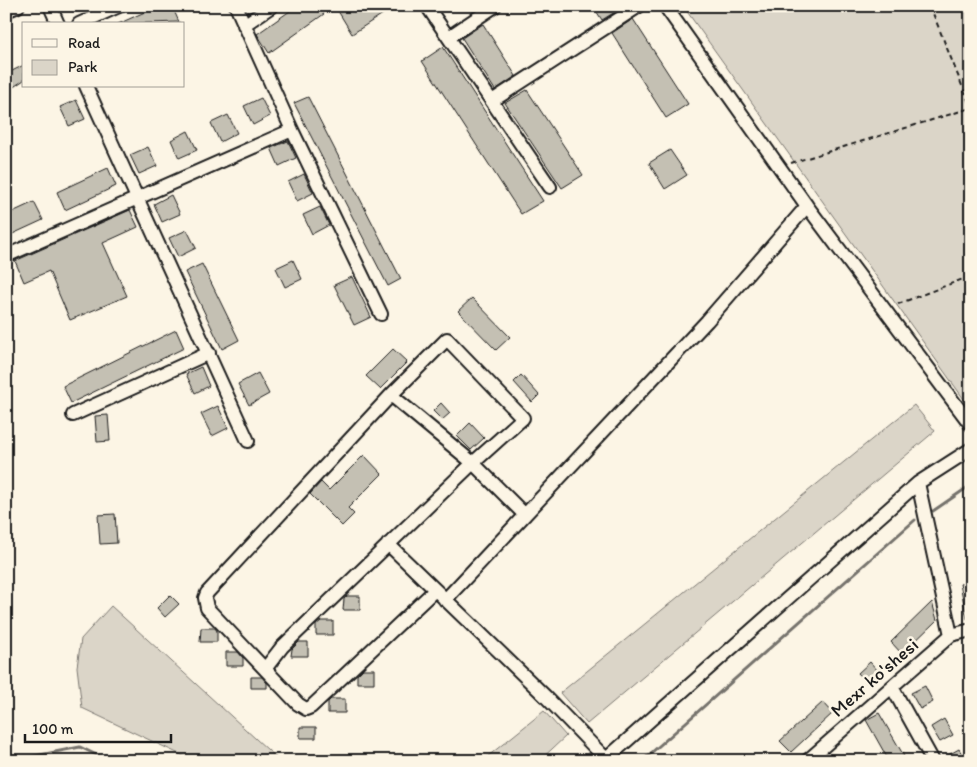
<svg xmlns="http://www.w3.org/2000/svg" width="977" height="767" font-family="Itim,sans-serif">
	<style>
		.green { fill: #dbd5c8; stroke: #7c7872 }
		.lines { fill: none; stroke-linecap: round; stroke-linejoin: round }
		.stream { stroke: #75726c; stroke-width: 3 }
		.building { fill: #c4c0b3; stroke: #1c1c1c }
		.minor-casing { stroke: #1c1c1c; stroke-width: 16 }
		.path { stroke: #1c1c1c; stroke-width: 2; stroke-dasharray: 5 4; stroke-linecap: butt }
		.minor { stroke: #fcf5e5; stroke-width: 12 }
		.labels { text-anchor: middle; stroke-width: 5; stroke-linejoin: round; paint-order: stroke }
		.street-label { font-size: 19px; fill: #1c1c1c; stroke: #fcf5e5 }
	</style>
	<rect width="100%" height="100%" fill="#fcf5e5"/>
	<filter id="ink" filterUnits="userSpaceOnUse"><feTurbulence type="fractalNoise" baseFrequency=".02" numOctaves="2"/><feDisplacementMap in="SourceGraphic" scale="10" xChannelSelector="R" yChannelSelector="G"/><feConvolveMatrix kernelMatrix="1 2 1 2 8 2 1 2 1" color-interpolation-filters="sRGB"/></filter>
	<g filter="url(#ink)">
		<path class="green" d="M683,6H971V409Z
			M914,405L935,431L587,724L560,693Z
			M111,606L280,761H194L82,708L77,667L81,639Z
			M544,711L566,736L539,761H482Z"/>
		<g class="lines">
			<path class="stream" d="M933,511L971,485
				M10,761L80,747L109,761
				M642,761L915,520"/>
		</g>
		<path class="building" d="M158,6H172L179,22L118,24Z
			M297,6H318L324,14L269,53L257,34Z
			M335,6H395L352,34Z
			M593,6H622L623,7L602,20Z
			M633,19L688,104L666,118L612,33Z
			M483,24L516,76L495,90L462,38Z
			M443,47L543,201L521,214L422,61Z
			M24,65V80L6,92V69L8,73Z
			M527,90L583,175L562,188L505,103Z
			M308,97L401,279L388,286L294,103Z
			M261,98L270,116L253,125L244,106Z
			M76,100L85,119L69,126L60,107Z
			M228,115L237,133L220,142L211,123Z
			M188,131L197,150L179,158L171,140Z
			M288,141L296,158L279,166L271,148Z
			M148,147L157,166L139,174L130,155Z
			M670,150L687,175L665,189L649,163Z
			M108,168L116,186L65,210L57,192Z
			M304,174L313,193L297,201L288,182Z
			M171,195L180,214L162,222L154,204Z
			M34,202L43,220L6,237V215Z
			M320,207L329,225L312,234L303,215Z
			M130,210L138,227L103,243L127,296L70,320L49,271L24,282L15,261Z
			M187,230L196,248L178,257L169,238Z
			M293,260L302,279L285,287L276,268Z
			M202,264L239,340L222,349L185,272Z
			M352,277L371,317L354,325L334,285Z
			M472,298L510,337L496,350L458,311Z
			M176,330L184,348L71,403L63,386Z
			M393,349L407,362L380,389L366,376Z
			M201,367L209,386L195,393L186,374Z
			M258,373L269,394L249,405L238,384Z
			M521,375L539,395L532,402L514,382Z
			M441,403L450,413L442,420L433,411Z
			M218,406L228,428L212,436L201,414Z
			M108,415L110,441L97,442L95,416Z
			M470,423L484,438L471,450L457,436Z
			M364,455L382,474L348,508L354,514L342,526L310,494L321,482L329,490Z
			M115,514L117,543L100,544L98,515Z
			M971,582V619H967L960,584Z
			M170,595L179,604L165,617L157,608Z
			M347,596H360V610H343L344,599Z
			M932,602L937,620L902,654L891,642Z
			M321,621H333V635H316V625Z
			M201,628H215L217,631V642H200Z
			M299,642H308V656H291L292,649Z
			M226,652H238L243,658V666H226Z
			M870,662L879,672L867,683L858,673Z
			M363,669H374V683H357V675Z
			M251,677H262L267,683V688H251Z
			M925,686L933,702L920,709L911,693Z
			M331,699H345V713H328V702Z
			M823,702L833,713L791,752L780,741Z
			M879,713L904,756L895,761H889L866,720Z
			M944,719L953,735L940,742L931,727Z
			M300,727H316V738H300Z
			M959,749L966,761H941V759Z"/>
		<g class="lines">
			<defs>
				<path id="minor" d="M50,6L58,24
					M236,6L292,130L381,314
					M427,6L550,187
					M665,6L807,206L971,425
					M6,11L18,6
					M79,24L119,6
					M244,25L272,6
					M449,37L495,6
					M86,86L248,441
					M492,101L639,6
					M6,256L292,130
					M447,339L523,418L473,463L391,395Z
					M391,395L207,593L205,598L207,608L298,704L306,709L311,707L435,590
					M73,415L209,353
					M918,483L951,635
					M388,544L546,697L606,759
					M445,600L707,321L807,206
					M265,669L282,647L473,463L525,515
					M892,687L933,761
					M604,761L918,483L971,449
					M807,761L951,635L971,630"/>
			</defs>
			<use href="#minor" class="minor-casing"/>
			<path class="path" d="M930,6L971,108
				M791,163L971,108
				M898,304L971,276"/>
			<use href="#minor" class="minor"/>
		</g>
	</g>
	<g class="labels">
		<g class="street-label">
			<text transform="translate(874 677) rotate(-41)" y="7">Mexr ko'shesi</text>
		</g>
	</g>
	<rect width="977" height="767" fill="none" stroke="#fcf5e5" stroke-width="25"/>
	<rect x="12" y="12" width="952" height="742" fill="none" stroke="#1c1c1c" stroke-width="2" filter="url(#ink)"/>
	<rect x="22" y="22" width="162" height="65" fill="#fcf5e5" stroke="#a29e95"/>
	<rect x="32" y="39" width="25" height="8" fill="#fcf5e5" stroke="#a29e95"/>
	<text x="68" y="48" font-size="15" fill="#1c1c1c">Road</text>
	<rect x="32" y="60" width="25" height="15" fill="#dbd5c8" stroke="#a29e95"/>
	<text x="68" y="72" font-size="15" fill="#1c1c1c">Park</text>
	<path d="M25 734v8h146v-8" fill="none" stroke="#1c1c1c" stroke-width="2.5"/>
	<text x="32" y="734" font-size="15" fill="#1c1c1c" stroke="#fcf5e5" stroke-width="4" paint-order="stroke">100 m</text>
</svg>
